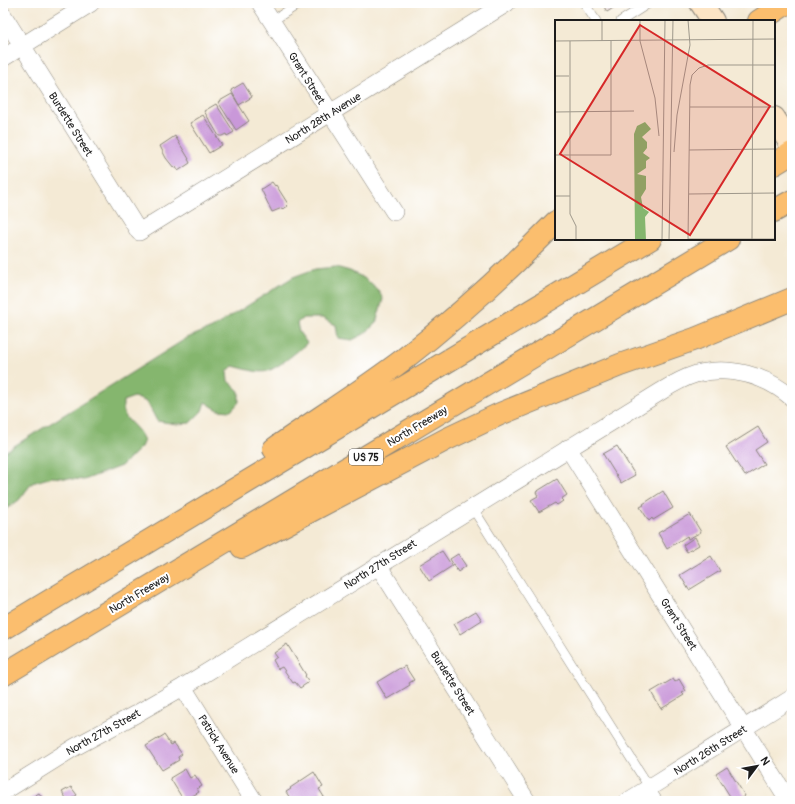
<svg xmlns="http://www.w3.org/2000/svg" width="795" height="804" font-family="Pangolin,sans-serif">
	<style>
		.forest { fill: #85b66e; stroke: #506945 }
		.building { fill: #c998d9 }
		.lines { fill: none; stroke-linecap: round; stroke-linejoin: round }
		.lane-casing { stroke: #888378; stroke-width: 10 }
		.street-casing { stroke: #888378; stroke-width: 18 }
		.secondary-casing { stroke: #888378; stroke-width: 24 }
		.highway-casing { stroke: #888378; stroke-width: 24 }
		.lane { stroke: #fff; stroke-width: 9 }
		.street { stroke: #fff; stroke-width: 17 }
		.secondary { stroke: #fde5c5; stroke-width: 22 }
		.highway { stroke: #fbbe6e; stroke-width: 22 }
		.labels { text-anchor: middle; stroke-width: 4; stroke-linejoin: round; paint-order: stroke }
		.shield { fill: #fff; stroke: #606060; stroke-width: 1 }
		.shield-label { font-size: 10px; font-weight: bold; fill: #1c1c1c }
		.street-label { font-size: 11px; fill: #1c1c1c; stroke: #fff }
		.inset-road { fill: none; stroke: #9e988b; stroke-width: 1 }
		.view { fill: #d62828; fill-opacity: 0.15; stroke: #d62828; stroke-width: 2 }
		.inset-edge { fill: none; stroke: #1c1c1c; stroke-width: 2 }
	</style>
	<rect width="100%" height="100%" fill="#fff"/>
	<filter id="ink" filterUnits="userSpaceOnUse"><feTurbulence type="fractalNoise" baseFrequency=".025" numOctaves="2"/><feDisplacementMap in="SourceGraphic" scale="8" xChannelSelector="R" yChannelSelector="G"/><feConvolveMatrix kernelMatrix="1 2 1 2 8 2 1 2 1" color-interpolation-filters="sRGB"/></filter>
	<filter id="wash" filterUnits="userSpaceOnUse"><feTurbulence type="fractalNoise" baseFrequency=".012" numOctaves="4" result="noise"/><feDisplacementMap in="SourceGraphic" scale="16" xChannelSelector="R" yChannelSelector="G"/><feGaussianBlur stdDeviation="0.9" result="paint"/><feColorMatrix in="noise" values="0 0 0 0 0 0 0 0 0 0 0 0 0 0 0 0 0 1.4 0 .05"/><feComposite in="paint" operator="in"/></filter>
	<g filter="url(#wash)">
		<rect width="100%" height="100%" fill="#f4ead5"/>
		<path class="forest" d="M336,267L350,271L364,278L379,291L383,299L376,323L364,334L352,340L338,338L336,325L322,318H303L297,323L299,332L307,343C298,351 279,367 268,371C259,374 242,368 233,366L227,372L228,381L239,391V402L231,411L218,410L205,402L202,411L190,423L177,424L157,421L147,402L134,397L123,401C122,417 127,418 137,429C140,432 142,437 144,440L141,447L121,466L84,480L52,477L32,483L19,500L3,511V453L187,338L212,328L293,277L315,269Z"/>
		<g id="blocks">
			<path class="building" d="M602,3H621L607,12Z
				M243,83L252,97L239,105L231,90Z
				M232,94L249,121L236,130L218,102Z
				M216,104L234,132L227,136L226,134L222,136H219L204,111Z
				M203,115L222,145L209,153L190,123Z
				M175,136L189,159H188L190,163L178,171L176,167L174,168L166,158L160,146Z
				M272,182L275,186L276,185L288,204L287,205L288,206L283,209L282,208L272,212L261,189Z
				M758,427L767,442L755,450L764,464L745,476L726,447Z
				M617,446L635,475L621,483L603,454Z
				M557,479L567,495L561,499L563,501L557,505L555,503L539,512L531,500L538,496L536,492Z
				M663,491L673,508L653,520L652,518L649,521L640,507L644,505L643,504Z
				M690,514L701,532L688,539L687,536L667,549L658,533Z
				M695,537L699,545L687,552L683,545Z
				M442,551L452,566L429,581L419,565Z
				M458,554L466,566L458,572L450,559Z
				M711,556L720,571L689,590L680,575Z
				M476,611L482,620L460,634L454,624Z
				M287,644L306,675L305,676L309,682L300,688L295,682L293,683L282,667L278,669L273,660L277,657L274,653Z
				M405,666L414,680L409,683L410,685L387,699L377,682L400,668V669Z
				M673,679L675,682L679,679L686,691L682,693L684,695L661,709L651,692Z
				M164,735L171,745L174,743L182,754L178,757L179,760L162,770L146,746Z
				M727,767L745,796L737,801H733L716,774Z
				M185,769L190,778L195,775L202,786L197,789L199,792L184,801L170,778Z
				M314,772L323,787L319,789L324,797L317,801H292L286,792L291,789L290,788Z
				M71,787L77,795L68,801L62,792Z
				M39,793L44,800L42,801H26Z"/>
		</g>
	</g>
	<g filter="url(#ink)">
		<use href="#blocks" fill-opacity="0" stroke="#888378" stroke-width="1"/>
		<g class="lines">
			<defs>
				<path id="lane" d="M584,3L596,21
					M272,21L300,3
					M621,21L649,3
					M472,507L658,801"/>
				<path id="street" d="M260,3L394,212
					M3,15L139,232L507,3
					M3,58L91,3
					M568,448L789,801
					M378,565L527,801
					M183,687L254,801
					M3,792L75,747L136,714L183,687L660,392C671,385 683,378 696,374C729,365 766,375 792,398
					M628,801L792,698"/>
				<path id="secondary" d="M701,3L713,21
					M774,118L792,146"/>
				<path id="highway" d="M759,21L787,3
					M774,164L792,153
					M774,211L792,201
					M274,449C317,419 362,391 404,359C458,317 508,271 556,222
					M242,547L447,439L500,414L620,365L695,339L792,299
					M3,629L650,239
					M3,675L728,239"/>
			</defs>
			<use href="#lane" class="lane-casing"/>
			<use href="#street" class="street-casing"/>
			<use href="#secondary" class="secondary-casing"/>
			<use href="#highway" class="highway-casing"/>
			<use href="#lane" class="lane"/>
			<use href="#street" class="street"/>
			<use href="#secondary" class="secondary"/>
			<use href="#highway" class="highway"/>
		</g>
	</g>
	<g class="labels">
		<rect class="shield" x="349" y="449" width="34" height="16" rx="3"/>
		<g class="shield-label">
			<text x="366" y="461">US 75</text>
		</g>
		<g class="street-label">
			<text transform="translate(307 78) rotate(58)" y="4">Grant Street</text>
			<text transform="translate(323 118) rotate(-32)" y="4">North 28th Avenue</text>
			<text transform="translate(71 124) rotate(58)" y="4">Burdette Street</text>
			<text transform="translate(417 426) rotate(-31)" y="4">North Freeway</text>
			<text transform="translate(380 564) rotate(-32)" y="4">North 27th Street</text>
			<text transform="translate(139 593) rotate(-31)" y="4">North Freeway</text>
			<text transform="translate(679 624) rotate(58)" y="4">Grant Street</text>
			<text transform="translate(453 683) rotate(58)" y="4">Burdette Street</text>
			<text transform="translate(103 732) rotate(-29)" y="4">North 27th Street</text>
			<text transform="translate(219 744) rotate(58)" y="4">Patrick Avenue</text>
			<text transform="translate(710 750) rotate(-32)" y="4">North 26th Street</text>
		</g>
	</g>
	<g transform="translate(555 20)">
		<rect width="220" height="220" fill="#f4ead5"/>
		<path d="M90,102L96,109L87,117L92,122V128L88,133L95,138L91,141V148L82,154L91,156V169L86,177L88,188L94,192L90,197L91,220H80L79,114L82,106Z" fill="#85b66e"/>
		<path class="inset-road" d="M85,0V21L100,78L104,116M0,21L220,19M15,21V194L21,206V220M47,21V0M0,56H14M135,87H220M0,92L79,91M134,130L220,129M119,132L122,95L135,25L133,0M0,135H56V21M134,174L220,173M0,176H15M133,219H220M56,220H77M107,220L110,0M114,220L118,0M133,220L135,65L137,55L144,48L153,45H220M197,220L198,0"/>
		<path class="view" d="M85,5L215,86L135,215L5,134Z"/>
		<rect width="220" height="220" class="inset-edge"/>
	</g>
	<rect width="795" height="804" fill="none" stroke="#fff" stroke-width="16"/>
	<g transform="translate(757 766) rotate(58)" stroke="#ffffff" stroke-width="3" paint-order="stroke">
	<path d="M0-3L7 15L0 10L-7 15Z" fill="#1c1c1c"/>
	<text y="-6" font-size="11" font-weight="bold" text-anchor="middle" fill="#1c1c1c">N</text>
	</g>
</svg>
